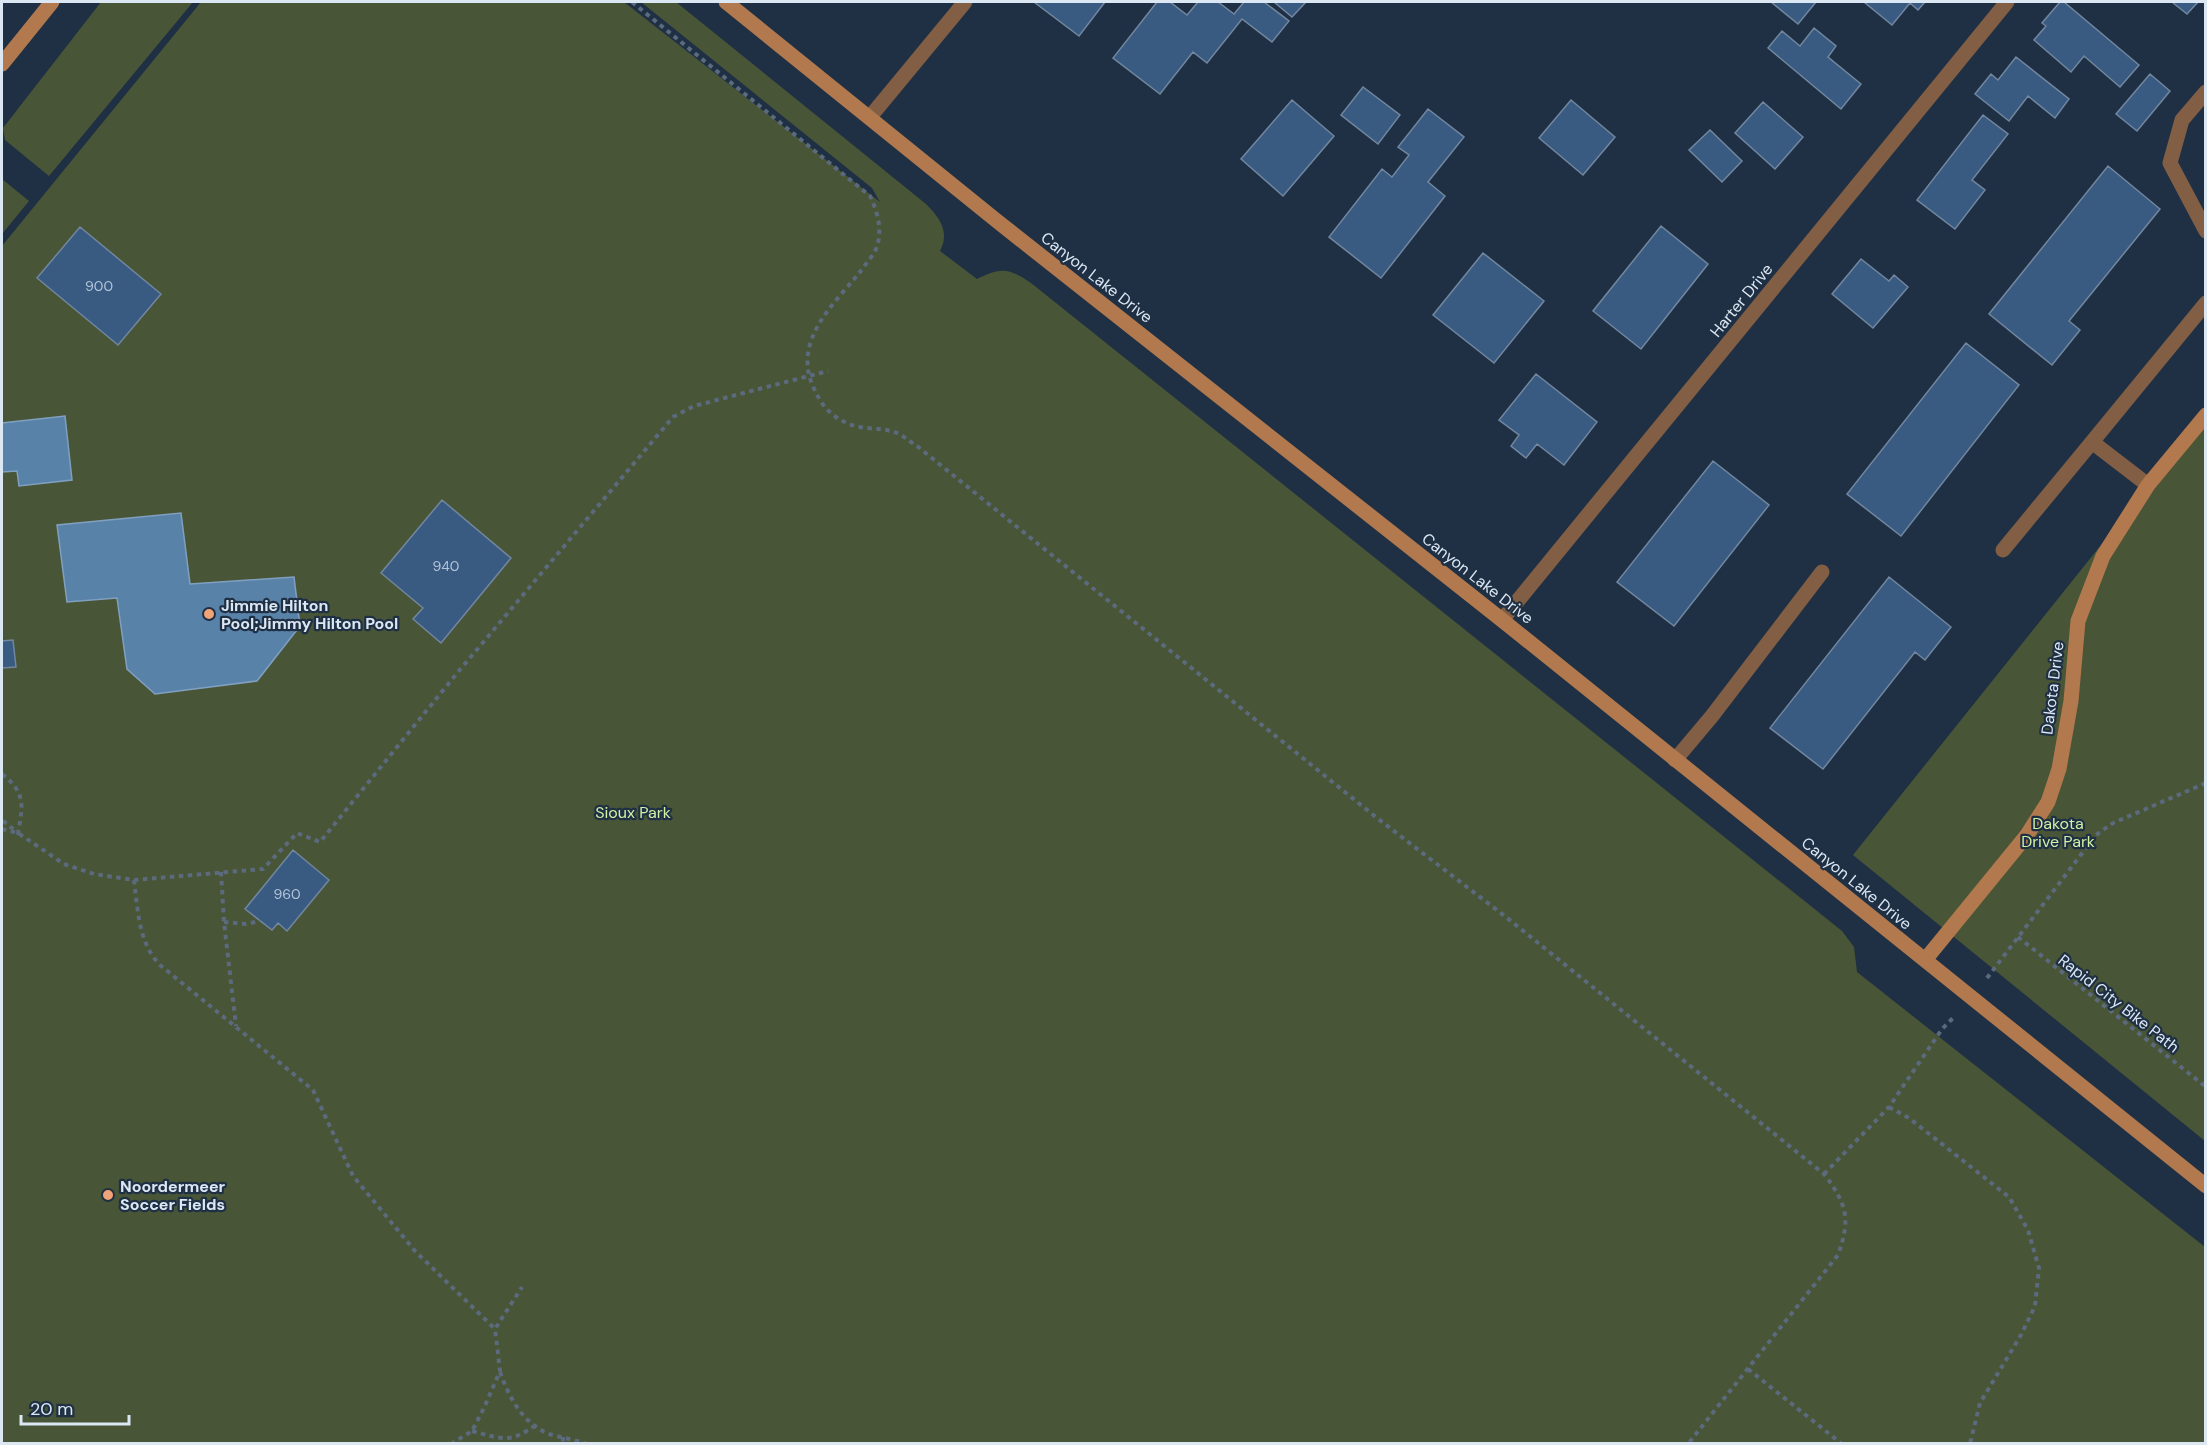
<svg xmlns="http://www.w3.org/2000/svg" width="2207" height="1445" font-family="'DM Sans',sans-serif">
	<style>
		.green { fill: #495537 }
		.water { fill: #5982a9; stroke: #80a0c0; stroke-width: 1.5 }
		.building { fill: #395b82; stroke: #72879f; stroke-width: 1.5 }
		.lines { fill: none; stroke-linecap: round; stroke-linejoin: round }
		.path { stroke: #5b6a7c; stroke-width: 4; stroke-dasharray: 4.5 4.5; stroke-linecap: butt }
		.lane { stroke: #825f44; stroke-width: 15 }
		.street { stroke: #825f44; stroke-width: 15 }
		.secondary { stroke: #b1794d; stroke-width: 15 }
		.poi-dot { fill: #efa376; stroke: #1f3044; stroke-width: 2 }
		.labels { text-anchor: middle; stroke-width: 4.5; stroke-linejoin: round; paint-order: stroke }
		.number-label { font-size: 14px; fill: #b3c4d8 }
		.street-label { font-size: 16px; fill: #dce7f4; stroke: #1f3044 }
		.poi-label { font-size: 16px; font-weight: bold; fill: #dce7f4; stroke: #1f3044; text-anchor: start }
		.park-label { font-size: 16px; fill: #d2f1a4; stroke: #1f3044 }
	</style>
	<rect width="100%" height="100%" fill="#1f3044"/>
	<path class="green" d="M101,2H193L49,176L5,140L3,128Z
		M201,2H624L880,202L872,188L641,2H676L926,204C940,218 950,232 940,251L977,279C1001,267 1009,268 1031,283L1842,931L1854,947L1857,972L2205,1247V1443L2,1444V246Z
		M2,179L29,201L2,234Z
		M2205,415V1141L1853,855Z"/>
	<path class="water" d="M65,416L72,480L19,486L17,471L2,472V423Z
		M181,513L190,584L294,577L300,626L257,681L155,694L127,669L117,598L67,602L57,525Z"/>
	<path class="building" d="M1034,2H1105L1079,36Z
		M1157,2H1170L1187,15L1198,2H1218L1234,14L1244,2H1264L1289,21L1272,42L1242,19L1207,63L1193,52L1160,94L1113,58Z
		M1274,2H1306L1292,17Z
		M1771,2H1816L1798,24Z
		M1864,2H1925L1918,10L1910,3L1892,25Z
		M2060,2H2064L2139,65L2120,87L2084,56L2071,72L2034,40L2046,26L2042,23Z
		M2172,2H2198L2187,14Z
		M1814,28L1836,46L1828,57L1861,84L1841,109L1768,48L1782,31L1800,46Z
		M2016,57L2069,99L2055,118L2028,96L2009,121L1975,94L1991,74L1998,80Z
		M2150,74L2170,91L2137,131L2116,114Z
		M1363,87L1400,115L1378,144L1341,115Z
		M1292,100L1334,136L1283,196L1241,159Z
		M1571,100L1615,137L1583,175L1539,138Z
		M1763,102L1803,137L1775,169L1735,133Z
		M1428,109L1464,137L1428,182L1445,196L1381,278L1329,237L1382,169L1392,177L1409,155L1398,147Z
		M1983,115L2008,134L1972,180L1985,190L1955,229L1917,200Z
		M1710,130L1742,161L1722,182L1689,150Z
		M2108,166L2160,209L2069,321L2080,330L2052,365L1989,314Z
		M1661,226L1708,264L1641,349L1593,311Z
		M80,227L161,294L118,345L37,278Z
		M1483,253L1544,301L1494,363L1433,315Z
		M1861,259L1889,281L1894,275L1908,287L1873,328L1832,294Z
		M1966,343L2019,385L1901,536L1847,494Z
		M1536,374L1597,422L1564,465L1537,444L1526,458L1511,446L1519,435L1499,420Z
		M1713,461L1769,505L1674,626L1617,582Z
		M442,500L511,558L441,643L413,619L423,608L381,573Z
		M1889,577L1951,627L1925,660L1915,652L1823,769L1770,728Z
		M13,640L16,667L2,668V641Z
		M293,850L329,880L287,931L278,923L272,930L245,909Z"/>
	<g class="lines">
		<path class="path" d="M632,2L870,196C878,213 883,231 876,249C872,257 865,265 860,272C834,304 794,339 812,384C817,396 824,409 836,417C859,433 877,425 897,433C904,436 910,442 917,446L1377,818L1506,917L1824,1174C1847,1204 1851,1219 1838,1255L1688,1444
			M2,774C26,793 23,805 18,833L2,820
			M2,829L18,833L64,864L94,874L134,880L263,869L297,833L320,842L453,678L673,417L694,406L828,371
			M221,872L224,922L236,1026
			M134,880C138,910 138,942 160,965L313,1090L353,1176L415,1251L495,1329
			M224,922L246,924L260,921
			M2018,937L2206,1087
			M1987,978L2096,835L2113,823L2206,783
			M1889,1107L1909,1118L2009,1197L2028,1230L2039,1268L2035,1306L2021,1335L1980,1403L1970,1444
			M1824,1174L1889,1107L1942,1029L1955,1016
			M1748,1369L1842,1444
			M500,1372C509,1397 522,1423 549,1434C561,1438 574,1439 586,1444
			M472,1431C503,1439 508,1444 536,1425
			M563,1437V1444
			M451,1444L472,1431L484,1408L500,1371L495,1329L522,1287"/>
		<path class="lane" d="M2206,92L2182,120L2170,163L2206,231
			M2092,442L2206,303
			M2003,550L2092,442L2148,485
			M1675,760L1712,716L1822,572"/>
		<path class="street" d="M870,117L965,2
			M1502,620L2007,2"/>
		<path class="secondary" d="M726,2L997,221L1502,620L2206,1186
			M2,64L52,2
			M1925,960L2027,835L2048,802L2059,769L2071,701L2078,621L2103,556L2148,485L2206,415"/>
	</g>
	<g class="poi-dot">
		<circle cx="209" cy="614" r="6"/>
		<circle cx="108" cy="1195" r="6"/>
	</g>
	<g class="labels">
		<g class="number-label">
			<text x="99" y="291">900</text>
			<text x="446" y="571">940</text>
			<text x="287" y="899">960</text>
		</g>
		<g class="street-label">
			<text transform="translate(1097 277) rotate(38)" y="6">Canyon Lake Drive</text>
			<text transform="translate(1741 300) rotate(-51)" y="6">Harter Drive</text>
			<text transform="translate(1478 578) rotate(38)" y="6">Canyon Lake Drive</text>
			<text transform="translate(2052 688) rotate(-83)" y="6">Dakota Drive</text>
			<text transform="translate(1857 883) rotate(39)" y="6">Canyon Lake Drive</text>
			<text transform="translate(2119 1003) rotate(38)" y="6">Rapid City Bike Path</text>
		</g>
		<g class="poi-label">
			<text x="221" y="611">Jimmie Hilton<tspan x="221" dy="18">Pool;Jimmy Hilton Pool</tspan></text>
			<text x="120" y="1192">Noordermeer<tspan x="120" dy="18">Soccer Fields</tspan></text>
		</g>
		<g class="park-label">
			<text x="633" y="818">Sioux Park</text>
			<text x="2058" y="829">Dakota<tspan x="2058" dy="18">Drive Park</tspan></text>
		</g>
	</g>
	<rect width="2207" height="1445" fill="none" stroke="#dce7f4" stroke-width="6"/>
	<path d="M21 1415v9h108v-9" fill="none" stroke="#dce7f4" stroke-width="3"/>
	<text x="30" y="1415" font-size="18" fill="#dce7f4" stroke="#1f3044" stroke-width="4.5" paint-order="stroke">20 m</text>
</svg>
